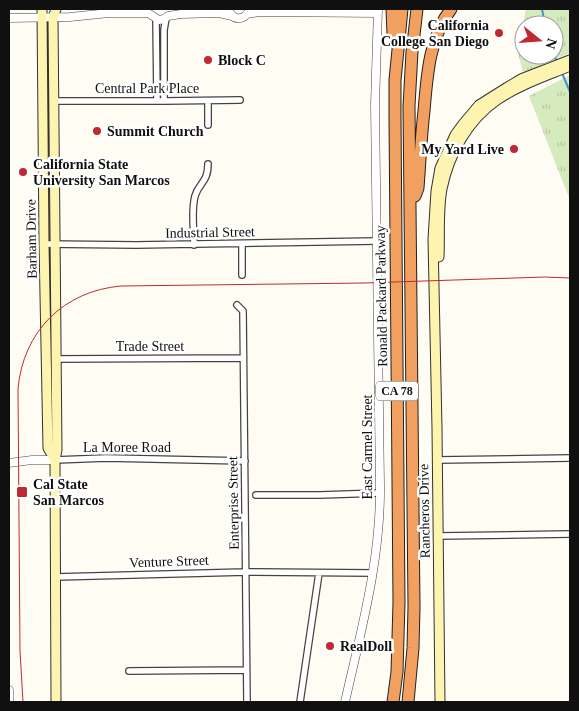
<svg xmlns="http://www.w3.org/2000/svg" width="579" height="711" font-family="'Times New Roman',serif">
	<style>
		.grass { fill: url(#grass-tufts); fill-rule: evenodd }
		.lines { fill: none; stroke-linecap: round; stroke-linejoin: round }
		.stream { stroke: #4196cc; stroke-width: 2 }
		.minor-casing { stroke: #434343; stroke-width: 8 }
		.tertiary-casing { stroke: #434343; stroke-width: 9 }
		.secondary-casing { stroke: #323232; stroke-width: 11 }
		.motorway-casing { stroke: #212121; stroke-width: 13 }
		.minor { stroke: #fff; stroke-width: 5.5 }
		.tertiary { stroke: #fff; stroke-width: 8 }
		.secondary { stroke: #fdf4b0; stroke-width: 9 }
		.motorway { stroke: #f2a05f; stroke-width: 11 }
		.tram { stroke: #c02932; stroke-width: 1 }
		.poi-dot { fill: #c02932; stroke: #fff; stroke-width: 2 }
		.labels { text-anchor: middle; stroke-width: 5; stroke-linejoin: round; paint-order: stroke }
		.shield { fill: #fff; stroke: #585858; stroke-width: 1 }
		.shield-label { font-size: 12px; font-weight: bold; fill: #101010 }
		.poi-label { font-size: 14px; font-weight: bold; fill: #101010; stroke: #fff; text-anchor: start }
		.street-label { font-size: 14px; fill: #101010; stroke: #fff }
	</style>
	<defs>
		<pattern id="grass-tufts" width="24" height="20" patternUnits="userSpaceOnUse" patternTransform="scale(1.25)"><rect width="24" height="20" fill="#d5eabd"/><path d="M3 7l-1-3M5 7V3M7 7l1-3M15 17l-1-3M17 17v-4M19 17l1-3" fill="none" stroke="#b6c8a1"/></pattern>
	</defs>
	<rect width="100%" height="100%" fill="#fffcf4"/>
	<path class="grass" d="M526,9H570V53L523,73L518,52ZM524,25H554V55H524Z
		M570,75V200L529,96Z"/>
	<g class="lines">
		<path class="stream" d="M542,9L545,25
			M554,55L557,62
			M562,73L570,92"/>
		<defs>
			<path id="minor" d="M156,19L157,101
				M54,101H164L240,100
				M164,101V30L166,18
				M208,125V101
				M44,244L136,245L377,241
				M242,244V275
				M194,245C194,229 191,211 195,196C199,182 208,183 208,164
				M237,305L243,311L247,702
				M56,359L243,358
				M55,460L106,458L245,461
				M437,460L570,458
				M256,495H320L380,493
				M438,536L570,534
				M55,577L246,572L373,573
				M129,671L246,670
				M300,702L319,573"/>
			<path id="tertiary" d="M229,9C231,21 244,21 249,11
				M247,14L259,12L378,13
				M9,18L70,17L109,13H148L159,20L164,19L168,16L181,14L219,13L232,16
				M9,463L32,460H55
				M9,690V702
				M345,702C361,631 381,559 380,485L375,105L378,9"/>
			<path id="secondary" d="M42,9L44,244L48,448L55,460
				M439,257C440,235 438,210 442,189C449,154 468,120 497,100C519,85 546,76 570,66
				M56,702L55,460L57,450L53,18L56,9
				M440,702L437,428L433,239L436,191L440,168L455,135L463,124L479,105L506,88L521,79L570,60"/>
			<path id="motorway" d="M392,9L393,34
				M415,196L418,188C420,162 421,137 424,111C427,76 429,38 451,9
				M393,702L397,672L399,602L395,118V80L402,9
				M408,702L413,648L414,607L409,106L412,52L417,9"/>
		</defs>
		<use href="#minor" class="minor-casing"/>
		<use href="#tertiary" class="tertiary-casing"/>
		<use href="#secondary" class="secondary-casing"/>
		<use href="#motorway" class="motorway-casing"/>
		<use href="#minor" class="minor"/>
		<use href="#tertiary" class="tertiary"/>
		<use href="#secondary" class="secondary"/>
		<use href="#motorway" class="motorway"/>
		<path class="tram" d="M23,702L20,651L18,389C23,331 64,291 121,286L364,283L545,277L570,278"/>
	</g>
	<g class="poi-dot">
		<circle cx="499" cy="33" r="5"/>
		<circle cx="208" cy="60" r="5"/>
		<circle cx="97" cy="131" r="5"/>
		<circle cx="514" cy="149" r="5"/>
		<circle cx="23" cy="172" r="5"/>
		<rect x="16" y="486" width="12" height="12" rx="2.5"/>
		<circle cx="330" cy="646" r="5"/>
	</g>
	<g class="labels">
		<rect class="shield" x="376" y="381.5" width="42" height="19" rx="4"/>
		<g class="shield-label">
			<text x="397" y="395">CA 78</text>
		</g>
		<g class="poi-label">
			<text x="489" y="30" text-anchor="end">California<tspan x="489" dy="16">College San Diego</tspan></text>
			<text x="218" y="65">Block C</text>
			<text x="107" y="136">Summit Church</text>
			<text x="504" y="154" text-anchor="end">My Yard Live</text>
			<text x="33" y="169">California State<tspan x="33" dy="16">University San Marcos</tspan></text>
			<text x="33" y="489">Cal State<tspan x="33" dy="16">San Marcos</tspan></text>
			<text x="340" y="651">RealDoll</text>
		</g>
		<g class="street-label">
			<text x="147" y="93">Central Park Place</text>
			<text transform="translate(210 232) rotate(-1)" y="5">Industrial Street</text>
			<text transform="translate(31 239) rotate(-91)" y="5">Barham Drive</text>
			<text transform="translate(381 296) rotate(-91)" y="5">Ronald Packard Parkway</text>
			<text x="150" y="351">Trade Street</text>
			<text x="127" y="452">La Moree Road</text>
			<text transform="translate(367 447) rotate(-90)" y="5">East Carmel Street</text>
			<text transform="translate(233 503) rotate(-91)" y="5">Enterprise Street</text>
			<text transform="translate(424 511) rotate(-91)" y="5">Rancheros Drive</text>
			<text transform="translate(169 561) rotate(-2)" y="5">Venture Street</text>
		</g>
	</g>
	<rect width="579" height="711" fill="none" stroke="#101010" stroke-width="20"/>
	<g transform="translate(539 40) rotate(107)"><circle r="24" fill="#ffffff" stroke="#9f9f9f"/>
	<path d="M0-4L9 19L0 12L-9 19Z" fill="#c02932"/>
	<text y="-8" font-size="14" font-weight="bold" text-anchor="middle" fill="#101010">N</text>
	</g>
</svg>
